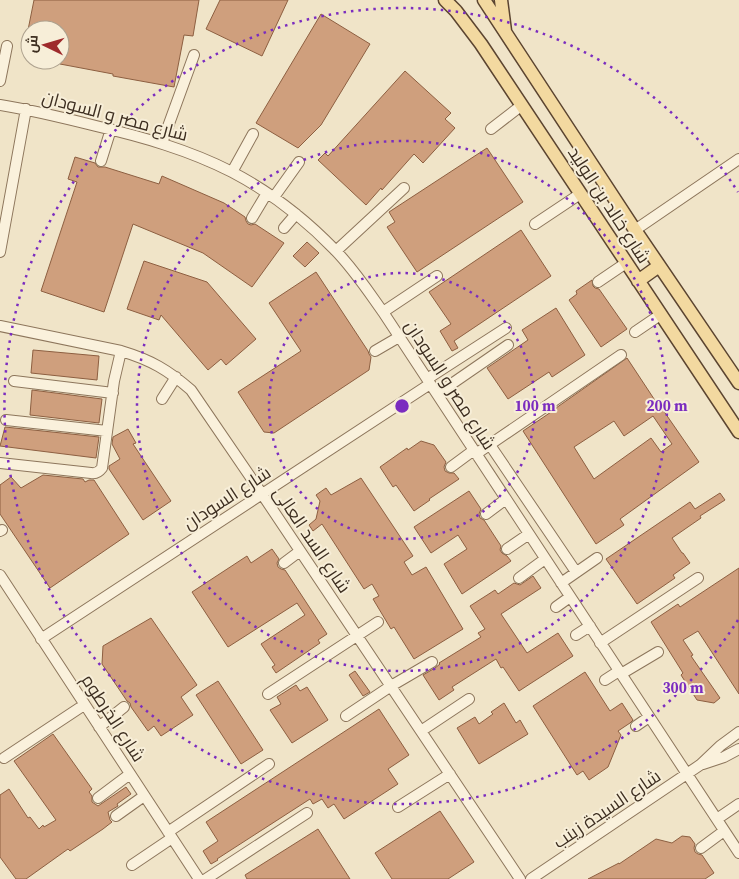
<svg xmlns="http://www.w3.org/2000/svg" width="739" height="879" font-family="'Source Serif 4',Cairo,serif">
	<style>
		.building { fill: #cf9f7d; stroke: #8d5f41; fill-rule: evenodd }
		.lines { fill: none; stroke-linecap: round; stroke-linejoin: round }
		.minor-casing { stroke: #8d765c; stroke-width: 12 }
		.major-casing { stroke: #5b4430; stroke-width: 15 }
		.minor { stroke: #faf1dc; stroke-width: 10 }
		.major { stroke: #f3d9a0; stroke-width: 12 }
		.ring { fill: none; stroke: #7b2cbf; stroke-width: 2.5; stroke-dasharray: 2.5 5 }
		.labels { text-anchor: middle; stroke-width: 4; stroke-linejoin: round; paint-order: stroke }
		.street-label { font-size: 18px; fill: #3d2e20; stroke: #f7eed8 }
		.centre { fill: #7b2cbf; stroke: #f7eed8; stroke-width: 2.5 }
		.ring-label { font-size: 15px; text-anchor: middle; font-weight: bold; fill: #7b2cbf; stroke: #f7eed8; stroke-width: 4; stroke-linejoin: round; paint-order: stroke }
	</style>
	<rect width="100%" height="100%" fill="#f0e4c8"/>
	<path class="building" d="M34,0H199L193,36L184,35L174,87L113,76V74L60,64V30H28Z
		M220,0H288L262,56L206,29Z
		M321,14L370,44L321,125L298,148L256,123Z
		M405,71L451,113L445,119L455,128L423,163L414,154L382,190L381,188L366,205L318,160L325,153L328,156Z
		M487,148L523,202L417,272L387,227L395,222L389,212Z
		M75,157L95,163L98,167H105L159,184L162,176L224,203L245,217L246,221L248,224L251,225L255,224L284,243L252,287L203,253L133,224L104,312L41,291L77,182L68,179Z
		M521,230L551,276L454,341L458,348L452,351L440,331L451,324L429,292Z
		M307,242L319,253L305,267L293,256Z
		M144,261L207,282L256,339L226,365L221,359L208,370L161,315L159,320L127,309Z
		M316,272L368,351L369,354L371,357L369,370L274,433L264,432L238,392L301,351L269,303Z
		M592,280L593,286L595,288L599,289L627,329L601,347L569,300L577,294L576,291Z
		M556,308L585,355L552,377L549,372L508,399L487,368L528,340L522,330Z
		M33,350L99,356L97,380L31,373Z
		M627,358L662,411L663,410L699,462L620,519L624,525L596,544L523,431L557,408H556ZM653,416L672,444L661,452L651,438L594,479L574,447L614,421L624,436Z
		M32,390L102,399L99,423L30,415Z
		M5,427L99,437L96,458L0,446Z
		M128,429L136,443L133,444L171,501L143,520L109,469V466L120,459L112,444L113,437Z
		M421,441L434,445L446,462L444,467L445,471L449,473H454L459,479L429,499L430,500L414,511L396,485L393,487L380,467L407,448L408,450Z
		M43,475L83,479L85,482L89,480H94L129,534L50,588L0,514V485L11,477L21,488Z
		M361,478L413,556L404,562L412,575L426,567L463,629L414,659L394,627L391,629L373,599L379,596L372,584L364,589L322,524L313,531L309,525L316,519L320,501L316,495L326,488L331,495Z
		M469,491L481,509L479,514L480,518L484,520L501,546L500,550L502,553L507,556L511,561L462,594L444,564L467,549L458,535L431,553L414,527Z
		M720,493L725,500L700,516L701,518L672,538L682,553H683L690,563L673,575L675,578L637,604L606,559L690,502L695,509Z
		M272,549L279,559L277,563L278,567L281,569L285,570L327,634L318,640L320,643L276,673L272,667L275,665L261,644L305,615L297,603L228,647L192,592L247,556L251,563Z
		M739,568V694L698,631L683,640L693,655L691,656L720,698L714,703L697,700L681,675L683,673L651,622L678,604L680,607Z
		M533,576L541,588L501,614L527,653L558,633L573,656L519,691L503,667L501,668L496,659L452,687L454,690L439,700L423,675L435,668L440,664L439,663L481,637L478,633L485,629L470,606L495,590L498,594L514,583L520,585Z
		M151,618L197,685L181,697L193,715L161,736L154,726L148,731L131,707L130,703L127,701L102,664L103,646Z
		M355,671L370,692L363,696L349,675Z
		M585,672L610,711L622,703L633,720L630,723L618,731L621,735L608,767L589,780L583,771L577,775L533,706Z
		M218,681L263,750L241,764L196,695Z
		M296,685L300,691L307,687L328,720L292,743L270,710L281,704L277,697Z
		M504,703L516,723L520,720L528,734L479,764L457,728L475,717L479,724L493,714L491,712Z
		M379,709L409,755L388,769L398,784L344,819L334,804L328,808L322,799L313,804L310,799L217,859L218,860L211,864L203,851L218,841L206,822Z
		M53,734L92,789L89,792L92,796V802L98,806L126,787L131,794L117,804L118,806L108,812L110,820L112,822L103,829L70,851L68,849L26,879H16L0,857V795L9,789L28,818L30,817L39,829L43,825L44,827L56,820L14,761Z
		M440,811L474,862L448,879H392L375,853Z
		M318,829L350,879H247L245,875Z
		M682,836L690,837L695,844L694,848L695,852L698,854L702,855L714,873L705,879H588L619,863V864L656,839L672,843Z"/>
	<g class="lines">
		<defs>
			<path id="minor" d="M0,81L7,46
				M0,105C32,110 64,118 96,126C143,137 189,150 232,172C270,192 305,219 334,249C353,268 368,291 383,312L739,853
				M491,129L522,105
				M162,143L194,55
				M101,161L111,129
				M232,172L253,134
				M274,197L299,162
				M252,218L267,193
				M535,224L580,194
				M284,228L296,214
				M635,230L739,159
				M336,251L404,188
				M0,252L26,109
				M598,282L626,263
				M383,312L437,276
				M0,326L121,351C151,360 168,370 191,390L262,494L520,879
				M635,332L660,315
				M375,351L399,337
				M427,379L506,328
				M14,381L113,393
				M437,394L508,345
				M162,399L176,377
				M6,420L107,431
				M490,445L576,572
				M476,454L621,355
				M0,463L91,473C96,474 99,472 102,468L114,381L121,351
				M451,467L474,450
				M486,514L506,499
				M0,531L2,530
				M507,549L529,534
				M284,563L300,551
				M0,575L199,879
				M519,578L545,559
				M561,583L597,558
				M556,607L570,597
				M576,635L590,626
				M41,639L430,384
				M600,643L698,578
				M621,674L658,652
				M605,680L619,671
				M268,694L378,622
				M346,716L391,686L432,662
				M636,726L649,717
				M99,727L124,707
				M421,731L469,699
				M4,758L84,705
				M703,764L724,757L739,749
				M98,798L130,774
				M398,807L450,774
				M116,816L144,796
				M717,819L739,804
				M168,832L269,764
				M701,848L724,831
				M132,865L172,838
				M206,879L307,813
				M531,879L700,765L720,746L739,732"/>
			<path id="major" d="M445,0L456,11L481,44L739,432
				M484,0L635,230L739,383
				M501,0L505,31
				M638,281L659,266"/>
		</defs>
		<use href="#minor" class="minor-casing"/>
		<use href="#major" class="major-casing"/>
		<use href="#minor" class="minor"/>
		<use href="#major" class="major"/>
	</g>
	<g class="ring">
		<circle cx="402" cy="406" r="133"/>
		<circle cx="402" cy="406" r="265"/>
		<path d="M738 620A398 398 0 1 1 738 192"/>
	</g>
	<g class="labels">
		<g class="street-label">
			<text transform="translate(115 116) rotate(15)" y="6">شارع مصر و السودان</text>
			<text transform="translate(609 205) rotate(57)" y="6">شارع خالد بن الوليد</text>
			<text transform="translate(450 385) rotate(57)" y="6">شارع مصر و السودان</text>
			<text transform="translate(227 498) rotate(-33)" y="6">شارع السودان</text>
			<text transform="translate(312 540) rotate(56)" y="6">شارع السد العالى</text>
			<text transform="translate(113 718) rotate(57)" y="6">شارع الخرطوم</text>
			<text transform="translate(607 809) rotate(-34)" y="6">شارع السيدة زينب</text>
		</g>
	</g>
	<circle cx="402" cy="406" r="8" class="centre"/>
	<g class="ring-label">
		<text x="535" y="411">100 m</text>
		<text x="667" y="411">200 m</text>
		<text x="683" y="693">300 m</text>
	</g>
	<g transform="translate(45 45) rotate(275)"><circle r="24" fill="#f7eed8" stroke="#ada18e"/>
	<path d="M0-4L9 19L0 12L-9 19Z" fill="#9e2a2b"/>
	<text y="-8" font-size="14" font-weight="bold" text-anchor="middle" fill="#3d2e20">ش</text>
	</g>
</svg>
